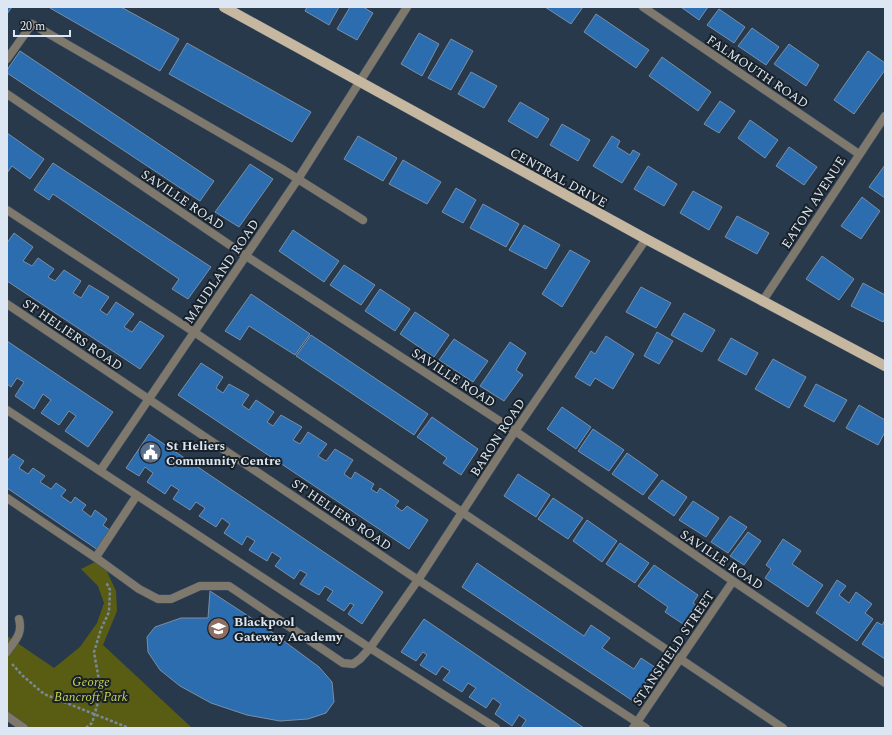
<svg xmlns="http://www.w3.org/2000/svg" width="892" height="735" font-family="Spectral,serif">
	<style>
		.green { fill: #595d14 }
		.building { fill: #2c6daf; stroke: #7a8ea5 }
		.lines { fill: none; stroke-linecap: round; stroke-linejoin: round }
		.service-casing { stroke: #455567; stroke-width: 9 }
		.minor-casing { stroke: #455567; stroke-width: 9 }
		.tertiary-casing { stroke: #455567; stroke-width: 9 }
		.primary-casing { stroke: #455567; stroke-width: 11 }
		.path { stroke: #7a8898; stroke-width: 2.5; stroke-dasharray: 3 2; stroke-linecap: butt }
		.service { stroke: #7f786d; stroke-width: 8 }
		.minor { stroke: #7f786d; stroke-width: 8 }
		.tertiary { stroke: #7f786d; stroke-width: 8 }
		.primary { stroke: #c6b7a1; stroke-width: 10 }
		.labels { text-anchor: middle; stroke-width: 4; stroke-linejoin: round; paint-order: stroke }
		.street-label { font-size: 13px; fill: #dce7f3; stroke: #182028 }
		.poi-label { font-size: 13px; font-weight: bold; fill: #dce7f3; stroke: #182028; text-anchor: start }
		.park-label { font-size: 13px; font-style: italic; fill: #cad24e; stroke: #182028 }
	</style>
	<rect width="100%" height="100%" fill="#28394c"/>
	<path class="green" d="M99,560L103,563L116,591L117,611L103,645L192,728H24L7,716V636L54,668L80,647L97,623L104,603L98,586L81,569Z"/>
	<path class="building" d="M7,7H12L7,14Z
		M50,7H121L179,39L160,71L50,8Z
		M307,7H339L329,25L305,11Z
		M350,7H363L373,13L357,40L337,29Z
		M545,7H583L571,24Z
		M681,7H708L699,20Z
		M719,9L745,27L734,43L707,25Z
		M596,14L649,50L636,68L584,32Z
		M752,28L779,47L766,65L738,46Z
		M419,33L439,44L422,76L401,64Z
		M451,39L473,51L451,90L428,78Z
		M187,43L311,112L292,142L169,74Z
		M789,44L819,65L806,86L774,64Z
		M20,51L214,181L200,201L7,73V70Z
		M868,51L885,63V70L854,114L834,100Z
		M662,57L711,92L698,111L649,76Z
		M471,72L497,86L484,108L458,94Z
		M720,101L735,111L719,133L704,124Z
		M520,102L549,119L537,138L508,121Z
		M750,120L778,140L765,158L738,138Z
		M562,124L590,140L578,161L550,145Z
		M7,133L44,159L30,179L12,166L7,173Z
		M358,136L397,158L383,181L344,159Z
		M612,136L620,141L617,147L630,155L633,150L640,154L622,183L593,166Z
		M789,147L817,167L804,185L776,166Z
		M403,160L441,182L427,204L389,184Z
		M53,163L211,267L188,299L172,289L179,279L53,194L49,200L34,190Z
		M250,164L273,179L239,227L215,212Z
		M885,165V198L869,187Z
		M648,166L677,184L664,206L634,189Z
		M456,188L476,200L463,223L442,212Z
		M693,191L722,207L709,230L680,213Z
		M862,197L880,211L861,239L841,226Z
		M483,204L519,224L506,247L470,228Z
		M737,216L769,233L757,254L725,237Z
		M524,225L560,245L546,269L509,250Z
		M293,230L339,261L324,282L279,251Z
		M14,233L33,247L23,261L32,266L38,258L54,269L48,277L55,281L64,270L81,281L73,293L81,298L89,285L109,297L100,310L107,315L116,302L134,314L124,327L132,332L140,321L164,336L140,369L7,281V243Z
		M570,250L590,261L562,307L542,294Z
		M822,256L854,279L839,300L806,279Z
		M344,265L375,285L361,305L330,285Z
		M863,283L885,295V318L883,322L851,306Z
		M641,287L671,303L656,328L626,312Z
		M380,289L410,309L395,331L365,311Z
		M251,294L310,334L295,355L249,326L240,340L225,331Z
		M415,312L449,335L434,357L400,334Z
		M684,313L715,330L702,352L671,335Z
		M657,332L673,341L659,364L644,356Z
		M311,335L428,414L414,435L296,356Z
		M606,336L634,354L613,389L595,378L590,386L575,377L591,351L595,354Z
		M731,338L758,353L746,375L718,360Z
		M454,339L488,361L473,382L439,360Z
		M7,341L113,412L88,447L65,431L76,416L69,411L59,425L41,413L51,400L43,394L34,409L15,396L24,382L17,378L11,387L7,384Z
		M510,342L526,353L516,370L523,375L504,401L480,386Z
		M773,359L806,377L789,408L755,389Z
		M201,363L223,377L216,388L223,393L229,384L249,395L242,405L249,410L256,400L274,412L267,422L273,426L281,415L302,427L293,440L300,444L308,432L327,444L318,456L326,461L335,449L353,460L344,474L351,479L355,472L374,484L371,489L377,493L380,488L399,501L395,506L402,511L407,506L428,520L409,549L178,395Z
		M816,384L847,400L834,422L804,406Z
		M859,405L885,420V432L878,445L846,428Z
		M562,407L591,427L576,449L547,429Z
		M432,417L478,449L461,475L443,463L447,458L417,437Z
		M593,429L624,450L609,471L578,451Z
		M149,434L383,592L362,624L348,614L354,605L350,603L344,611L327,600L333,591L325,586L319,595L300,584L307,574L300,570L294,579L275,566L281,558L272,552L267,561L249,550L255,541L247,536L242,545L224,533L230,524L222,518L216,527L199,516L205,508L196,502L190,510L173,499L179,490L171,485L165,494L147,482L153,473L145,467L139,476L126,468Z
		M627,453L658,475L643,495L612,474Z
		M13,454L24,461L19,468L28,474L33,468L45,476L40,482L51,489L56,483L66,490L61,496L71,503L75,497L86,505L82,510L91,517L95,510L107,519L103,525L111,531L98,550L7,488V459L8,460Z
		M518,474L550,495L536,517L504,496Z
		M662,480L687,497L674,516L648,498Z
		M553,498L583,518L568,539L538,519Z
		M693,501L719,518L706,537L679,520Z
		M730,516L747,527L728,553L711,542Z
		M587,520L617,541L602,562L573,541Z
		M748,532L761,541L744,565L730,556Z
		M783,539L801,551L792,564L823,585L808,607L765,578L771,569L766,565Z
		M620,543L649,563L635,583L606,564Z
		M477,563L584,636L591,625L610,638L602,648L634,669L641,658L656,668L633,701L462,587Z
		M654,565L698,595L693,603L696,605L683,624L665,612L668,607L638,586Z
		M837,580L846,586L839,595L849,603L856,592L872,604L865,613L873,619L857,641L816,613Z
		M210,591L265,627L319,667L332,682L334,702L326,713L308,719L280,721L247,715L211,703L180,686L160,670L148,652L147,637L155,627L181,618H208Z
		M424,619L584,728H521L526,720L519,715L512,726L495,714L501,704L493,698L486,708L469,697L476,688L468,683L462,692L443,680L450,671L442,666L436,675L420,665L427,655L423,652L416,661L401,652Z
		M885,620V659L862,644L877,622L882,625Z"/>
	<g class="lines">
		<defs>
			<path id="service" d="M7,59L32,24L282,169L363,220
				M7,210L194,332L783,728
				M7,410L370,648L496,728
				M96,557L137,495
				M99,560L139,589L158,599H171L200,586H229L343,663L353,664L360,659L370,648
				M7,652C15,640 23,634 19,619"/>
			<path id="minor" d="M643,7L859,154
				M7,94L246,256L515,431L733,581L885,683
				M762,302L885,116
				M7,304L418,580L646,728
				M100,471L298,179L407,7
				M7,498L99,560
				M370,648L418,580L515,431L646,239
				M633,728L733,581"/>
			<path id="tertiary" d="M7,716L24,728"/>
			<path id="primary" d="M224,7L646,239L885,366"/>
		</defs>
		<use href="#service" class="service-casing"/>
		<use href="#minor" class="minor-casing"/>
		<use href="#tertiary" class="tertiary-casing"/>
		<use href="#primary" class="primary-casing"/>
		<path class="path" d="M12,664L23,676L44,694L129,728
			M86,728L92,723L101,692L94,652L101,629L109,612L110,590L106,582"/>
		<use href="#service" class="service"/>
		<use href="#minor" class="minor"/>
		<use href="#tertiary" class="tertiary"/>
		<use href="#primary" class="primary"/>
	</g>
	<defs>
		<symbol id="civic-disc" viewBox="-11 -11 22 22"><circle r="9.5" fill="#5c6f8a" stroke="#182028"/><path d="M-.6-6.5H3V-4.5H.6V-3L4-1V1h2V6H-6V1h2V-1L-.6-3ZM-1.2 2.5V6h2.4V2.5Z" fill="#fff"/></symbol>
		<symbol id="school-disc" viewBox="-11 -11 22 22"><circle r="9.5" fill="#8d6e63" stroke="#182028"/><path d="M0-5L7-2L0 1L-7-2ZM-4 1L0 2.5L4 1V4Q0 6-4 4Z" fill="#fff"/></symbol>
	</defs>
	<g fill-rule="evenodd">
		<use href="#civic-disc" x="138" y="440" width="25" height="25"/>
		<use href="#school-disc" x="206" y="616" width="25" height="25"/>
	</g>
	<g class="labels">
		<g class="street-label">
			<text transform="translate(758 71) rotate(34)" y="5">FALMOUTH ROAD</text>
			<text transform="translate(559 177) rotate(29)" y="5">CENTRAL DRIVE</text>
			<text transform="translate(183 199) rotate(34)" y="5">SAVILLE ROAD</text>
			<text transform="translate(813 202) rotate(-57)" y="5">EATON AVENUE</text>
			<text transform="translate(221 271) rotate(-56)" y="5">MAUDLAND ROAD</text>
			<text transform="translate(73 334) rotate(34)" y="5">ST HELIERS ROAD</text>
			<text transform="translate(454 377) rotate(33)" y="5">SAVILLE ROAD</text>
			<text transform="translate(497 437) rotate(-57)" y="5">BARON ROAD</text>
			<text transform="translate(342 514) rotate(34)" y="5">ST HELIERS ROAD</text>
			<text transform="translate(722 559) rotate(34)" y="5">SAVILLE ROAD</text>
			<text transform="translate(673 648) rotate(-56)" y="5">STANSFIELD STREET</text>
		</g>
		<g class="poi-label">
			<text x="166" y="450">St Heliers<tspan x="166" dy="15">Community Centre</tspan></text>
			<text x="234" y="626">Blackpool<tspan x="234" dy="15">Gateway Academy</tspan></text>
		</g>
		<g class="park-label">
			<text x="91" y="686">George<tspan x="91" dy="15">Bancroft Park</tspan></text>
		</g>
	</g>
	<rect width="892" height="735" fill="none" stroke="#dce7f3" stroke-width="16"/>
	<path d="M14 30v6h56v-6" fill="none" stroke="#dce7f3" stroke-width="2"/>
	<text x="20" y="30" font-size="12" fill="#dce7f3" stroke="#182028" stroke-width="3" paint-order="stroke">20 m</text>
</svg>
